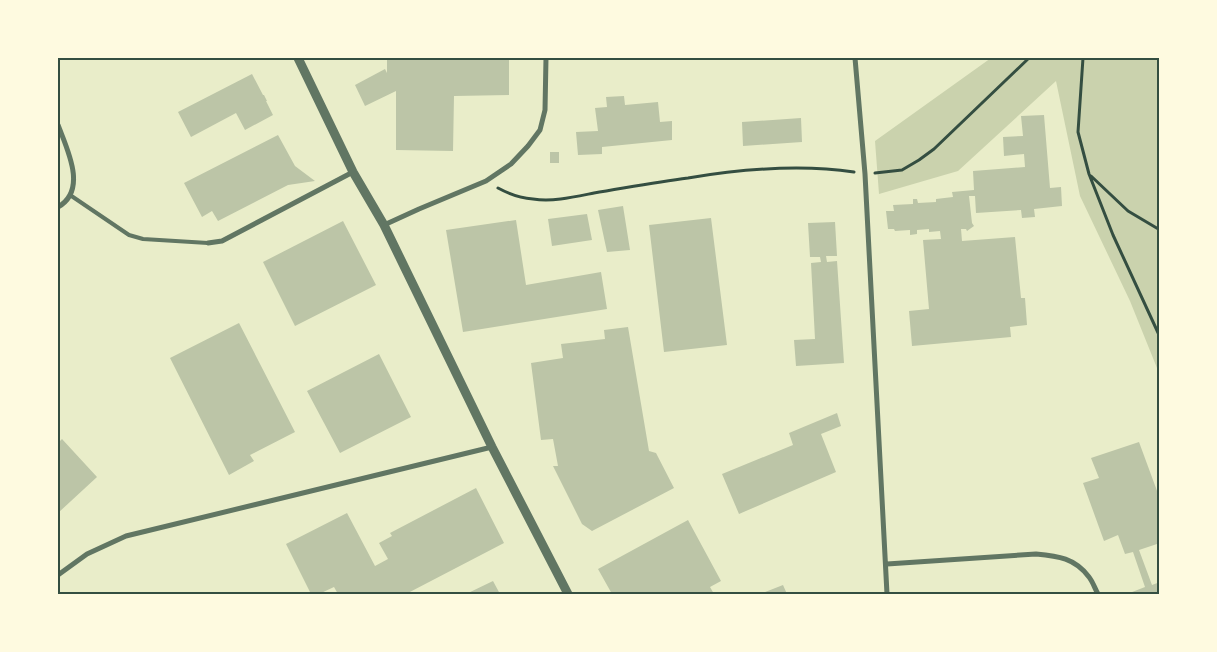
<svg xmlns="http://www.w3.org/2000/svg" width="1217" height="652" font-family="'Golos Text',sans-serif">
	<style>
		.green { fill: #cad2ad }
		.building { fill: #bcc5a7 }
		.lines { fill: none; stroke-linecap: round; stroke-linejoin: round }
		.path { stroke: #344e41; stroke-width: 3 }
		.service { stroke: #617663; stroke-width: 4 }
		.minor { stroke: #617663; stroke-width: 5 }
		.tertiary { stroke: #617663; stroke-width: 9 }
		.neatline { fill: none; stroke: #344e41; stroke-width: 2 }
	</style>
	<rect width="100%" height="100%" fill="#e9edc9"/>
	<path class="green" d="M991,58H1159V373L1130,301L1080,196L1056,81L958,171L879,194L875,141Z"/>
	<path class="building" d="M387,58H509V95L454,96L453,151L396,150V91L365,106L355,85L385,69L387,73Z
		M252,74L263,95H264L267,101H266L273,115L245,130L236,113L191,137L178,112Z
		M624,96L625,105L658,102L660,122L672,121V140L602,147V154L578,155L576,132L598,131L595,108L607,107L606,97Z
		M1044,115L1050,188L1061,187L1062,206L1034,209L1035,217L1022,218L1021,210L976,213L975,196H969L972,223L974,226L967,231L966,229H961L962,241L1015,237L1021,298H1025L1027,325L1010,327L1011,337L912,346L909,311L929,309L923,240L941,239L940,231L929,232V229L917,230V234L910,235V230L895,231L894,229H888L886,211H894L893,205L913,204V199H917L918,203L936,202V199L953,197L952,192L974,190L973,171L1025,167L1024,154L1004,156L1003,137L1023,136L1021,116Z
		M801,118L802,142L743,146L742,122Z
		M278,135L295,166L315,181L288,185L218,221L212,211L202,217L184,183Z
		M550,152H559V163H550Z
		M623,206L630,250L607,252L598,210Z
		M587,214L592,240L552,246L548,219Z
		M711,218L727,345L664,352L649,225Z
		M516,220L526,285L601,272L607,309L463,332L446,230Z
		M343,221L376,285L295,326L263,262Z
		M835,222L837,256H826L827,262L837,261L844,363L796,366L794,340L815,339L811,263L821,262L820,257H810L808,223Z
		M239,323L295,432L250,455L254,461L229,475L170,358Z
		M628,327L649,451L656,453L674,488L592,531L582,524L553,466H558L553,439L541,440L531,363L563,358L561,344L605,339L604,330Z
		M379,354L411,417L340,453L307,391Z
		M837,413L841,426L821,434L836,472L739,514L722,474L793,445L789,433Z
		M62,439L97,477L58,513V443Z
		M1139,442L1160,499V543L1139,550L1152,585L1160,582V594H1127L1145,587L1133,552L1125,554L1118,535L1104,541L1083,483L1099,478L1091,458Z
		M476,488L504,543L406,594H338L334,587L319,594H311L286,544L347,513L375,566L388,559L379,543L392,536L390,533Z
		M688,520L721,581L710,587L714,594H612L598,569Z
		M493,581L500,594H466Z
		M783,585L787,594H760Z"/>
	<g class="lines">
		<path class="path" d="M1083,58L1078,132L1089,174L1113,235L1160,337
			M875,173L902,170L919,160L934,149L1029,58
			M1091,176L1128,211L1160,230
			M498,188C509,194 521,198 533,199C553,202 574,197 594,193C625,188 656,182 688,178C742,169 799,164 854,172"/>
		<path class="service" d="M70,195L129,235L143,239L208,243"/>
		<path class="minor" d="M855,58L865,174L887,594
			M58,125C67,149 88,190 58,207
			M384,225L419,209L486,181L511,164L528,146L540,130L545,110L546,58
			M208,243L222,241L353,172
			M887,564L1036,554C1058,556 1075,558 1089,577C1093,582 1095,589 1098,594
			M58,575L87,554L126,536L492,447"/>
		<path class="tertiary" d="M298,58L353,172L384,225L492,447L568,594"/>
	</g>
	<rect width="1217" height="652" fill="none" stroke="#fefae0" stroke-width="118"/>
	<rect x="59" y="59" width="1099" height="534" class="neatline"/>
</svg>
